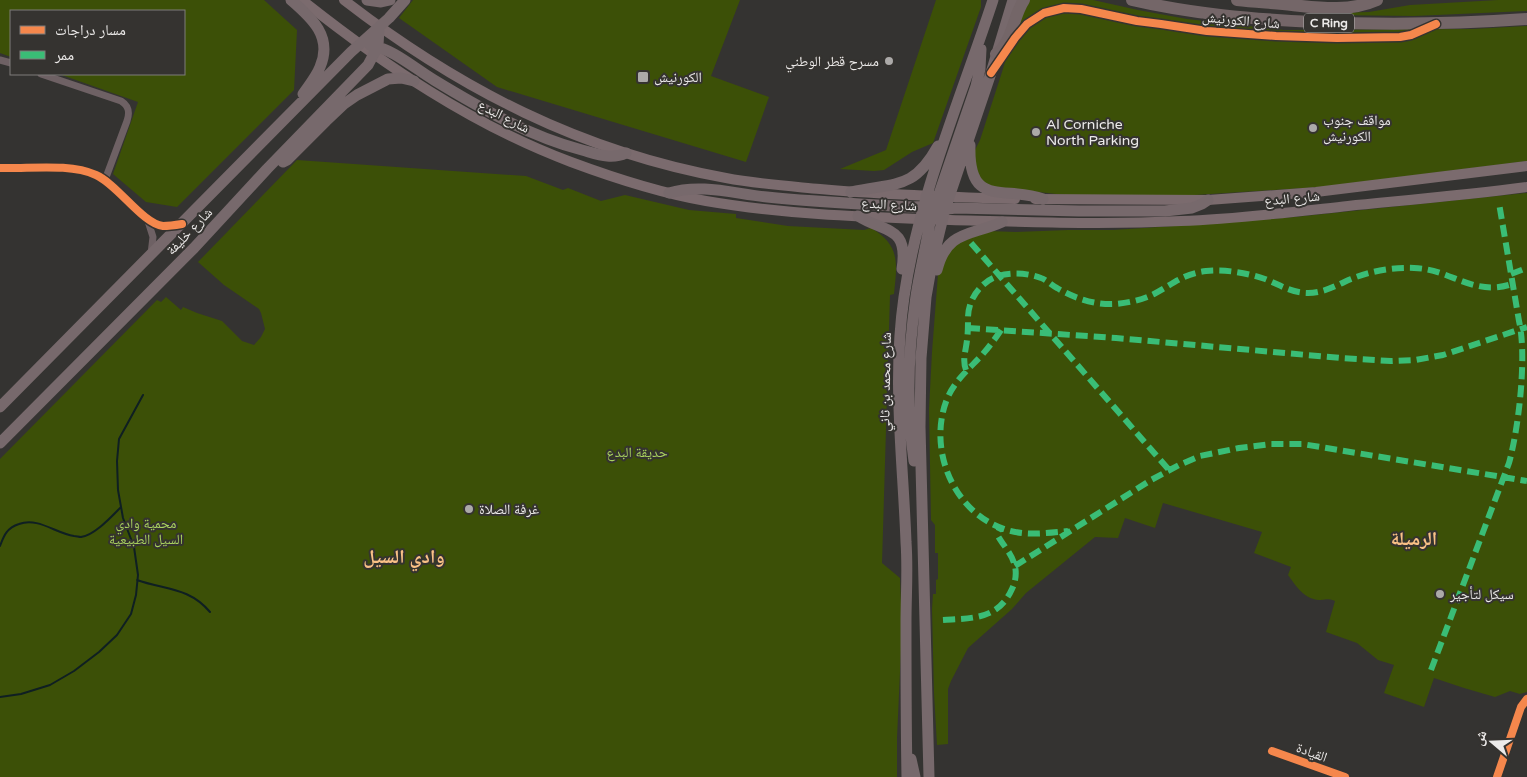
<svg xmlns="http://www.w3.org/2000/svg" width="1527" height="777" font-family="'Varela Round','Noto Naskh Arabic',sans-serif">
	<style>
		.green { fill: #3c5007 }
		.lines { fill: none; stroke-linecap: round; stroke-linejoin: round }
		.stream { stroke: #0f1f22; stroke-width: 2 }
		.street { stroke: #6e6164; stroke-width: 7 }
		.secondary { stroke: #7b6b6e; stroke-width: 10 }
		.primary { stroke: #77696c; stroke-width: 11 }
		.highway { stroke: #746668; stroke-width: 12 }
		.quiet { stroke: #3abd76; stroke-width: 6; stroke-dasharray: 12 6; stroke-linecap: butt }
		.cycleway-casing { stroke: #353330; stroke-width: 11 }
		.cycleway { stroke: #f5874c; stroke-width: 8 }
		.poi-dot { fill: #acaaa9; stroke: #353330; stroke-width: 2 }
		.labels { text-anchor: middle; stroke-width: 4; stroke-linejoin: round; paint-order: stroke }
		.shield { fill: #353330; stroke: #b5b3b2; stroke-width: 1 }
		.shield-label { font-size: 12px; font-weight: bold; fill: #eceae9 }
		.street-label { font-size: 14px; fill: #eceae9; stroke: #353330 }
		.poi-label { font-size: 14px; fill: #eceae9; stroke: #353330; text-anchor: start }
		.park-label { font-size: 14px; fill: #aad35f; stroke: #353330 }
		.district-label { font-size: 19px; font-weight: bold; fill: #fac186; stroke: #353330 }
	</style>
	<rect width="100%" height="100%" fill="#343331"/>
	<path class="green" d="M0,0H264L297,30L294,90L177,207L146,202L113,174L138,102L59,74H184V11H11V57L0,53Z
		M413,0H740L711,76L769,97L746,162L497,87L399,18Z
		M936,0H981V7L933,143L912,152L884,170L874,171L840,169L886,150Z
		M1030,0H1093L1138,10L1187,19L1284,30L1473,29L1527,26V161L1320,187L1195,195H1065L1030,191L995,189L977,177L974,152L980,140L1002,72L1016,25Z
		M1498,0H1527V11L1414,16L1332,15L1335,13L1369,12L1410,5Z
		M297,160L526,176L563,190L568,188L601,201L625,195L689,210L736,214V218L788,226L864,230L871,228C901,245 897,265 894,294L890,295L882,563L900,578L902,628L897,738V777H0V459L157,300L161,302L166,297L181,310L183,307L197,313L222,321L242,341L254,345L261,337L265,329L261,313L259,309L224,285L198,262Z
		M1527,193V692L1520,694L1510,691L1495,697L1464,688L1434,678L1424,707L1384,693L1394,665L1378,660L1357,643L1326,632L1335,601C1326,598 1327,600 1319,600C1304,599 1296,586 1288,575L1291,567L1254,553L1262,532L1163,503L1155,528L1125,518L1118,538L1095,537L1026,593L1012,609L968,648L951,681L948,689V744L937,745L934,693L932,609L933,594H936V580L938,579V553H935V525L931,520L929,409L932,352L938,274L952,246L987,231L1016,232L1068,230H1113L1175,226L1295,217Z"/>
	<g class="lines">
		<path class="stream" d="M0,546C4,535 7,528 19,524C38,517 55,533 74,536C76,536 79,537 81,537C95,535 112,516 121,507
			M137,580C165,590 189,587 210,612
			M0,697L21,694L50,685L74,671L99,652L117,635L131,614L136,595L138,575L134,547L123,518L118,490L117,461L119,439L143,395"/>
		<path class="street" d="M1011,44L1023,28L1035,18L1050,11L1064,8L1081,9L1137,21L1161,24L1207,31L1276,36L1337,38L1400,37L1411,35L1432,26
			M0,60L11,63
			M41,74L121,101C129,106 130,112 127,121L105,180
			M0,168C29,169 70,164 96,175C118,185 139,220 160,225C166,227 173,225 180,224
			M147,218L153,237L151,254
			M1272,751L1345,777
			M1497,777L1521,707L1527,699"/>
		<path class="secondary" d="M302,0C384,65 472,125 571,162C614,178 660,193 706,201C787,215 869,217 950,220C1027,222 1104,225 1181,221C1237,219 1293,212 1348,206C1408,200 1467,195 1527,187
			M344,0C459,89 582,152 726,178C757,184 788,186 820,189C885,195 950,197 1015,199
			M1035,199L1208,200L1316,192L1527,166"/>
		<path class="primary" d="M291,0C312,18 333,37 320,67C316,77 309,85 303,94
			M367,0L381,2L390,0
			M370,45C393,49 414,68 434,80C480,108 529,136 582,150C597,154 611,160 626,153
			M970,145C968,209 1004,185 1043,199
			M283,162L287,160L326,121L344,104L357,95L388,79L401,78L414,81
			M851,192C895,182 913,191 938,146
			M669,193C701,183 735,194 767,197C816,202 864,204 913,207L930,206
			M939,210L956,208L1079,211H1165L1192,208L1202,204L1208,200
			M858,216C884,233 909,225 902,269
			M939,216L937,205L938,197L976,86L980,69L981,49
			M937,270C947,230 971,236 1002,222
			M0,407L351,52L389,18L405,0
			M0,443L194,248L267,169L368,65L378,46L379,27
			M914,461C906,406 908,351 916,296C920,269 927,243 931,216L930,204L926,196
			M911,759L915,777
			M907,777C906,725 906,674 906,622C906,596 908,569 906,542C903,460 892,379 904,297C919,194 961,98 993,0
			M929,777L920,427L921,358L926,297L932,263L945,209L991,73L1013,0"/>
		<path class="highway" d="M1132,0C1192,14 1252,19 1314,22C1385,25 1456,24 1527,19
			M1237,0C1255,2 1273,3 1292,5C1320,8 1350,12 1377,0
			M996,54C1012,44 1013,16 1024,0"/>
		<path class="quiet" d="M971,243L1169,470
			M1511,274L1527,268
			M968,328L1116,338L1341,358L1391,361L1415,360L1443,355L1527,327
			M1001,330C995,339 989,347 982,355C969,369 955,380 947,399C927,450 954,514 1007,530C1027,536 1048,533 1068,531
			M966,370C962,360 966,350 967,340C968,333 968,325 968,318C968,306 973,295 981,287C995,271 1022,271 1041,278C1047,280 1051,285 1057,288C1074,298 1094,305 1114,304C1128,303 1142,300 1154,294C1173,284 1183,274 1206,271C1225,269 1247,273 1265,279C1280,285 1292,293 1308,293C1324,293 1337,285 1351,279C1371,271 1393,267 1414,268C1451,269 1473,297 1512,284
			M1015,566L1151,480L1179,465L1200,456L1239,448L1271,444H1302L1527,481
			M943,620C972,618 998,620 1012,589C1016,581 1017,571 1014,563C1011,553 1003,545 998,536V532L1000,528
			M1431,670L1509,463C1519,427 1527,355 1519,321L1499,203"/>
		<defs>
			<path id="cycleway" d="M991,73L1015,38L1027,24L1044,13L1064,8L1081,9L1137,21L1161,24L1207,31L1276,36L1337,38L1400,37L1411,35L1436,24
				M0,168C30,169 69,163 96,175C117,184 143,224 163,226C169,226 176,225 182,224
				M1272,751L1345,777
				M1497,777L1521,707L1527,699"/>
		</defs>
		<use href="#cycleway" class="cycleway-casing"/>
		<use href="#cycleway" class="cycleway"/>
	</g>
	<g class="poi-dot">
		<circle cx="889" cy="61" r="5"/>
		<rect x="637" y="71" width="12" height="12" rx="2.5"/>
		<circle cx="1313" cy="128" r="5"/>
		<circle cx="1036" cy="132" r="5"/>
		<circle cx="469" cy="509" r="5"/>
		<circle cx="1440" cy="594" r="5"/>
	</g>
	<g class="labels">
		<rect class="shield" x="1304" y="13.5" width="50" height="19" rx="4"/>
		<g class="shield-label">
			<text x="1329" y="27">C Ring</text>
		</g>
		<g class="street-label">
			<text transform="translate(1241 20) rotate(5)" y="5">شارع الكورنيش</text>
			<text transform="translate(504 116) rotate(27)" y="5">شارع البدع</text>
			<text transform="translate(1292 198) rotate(-5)" y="5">شارع البدع</text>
			<text transform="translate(889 204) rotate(3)" y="5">شارع البدع</text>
			<text transform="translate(189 231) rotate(-46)" y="5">شارع خليفة</text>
			<text transform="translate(885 382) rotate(-89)" y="5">شارع محمد بن ثاني</text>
			<text transform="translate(1312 752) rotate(20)" y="5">القيادة</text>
		</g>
		<g class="poi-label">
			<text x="879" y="66" text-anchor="end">مسرح قطر الوطني</text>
			<text x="654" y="82">الكورنيش</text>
			<text x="1323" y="125">مواقف جنوب<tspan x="1323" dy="16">الكورنيش</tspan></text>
			<text x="1046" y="129">Al Corniche<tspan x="1046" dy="16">North Parking</tspan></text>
			<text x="479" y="514">غرفة الصلاة</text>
			<text x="1450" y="599">سيكل لتأجير</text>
		</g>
		<g class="park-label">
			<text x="637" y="457">حديقة البدع</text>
			<text x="146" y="528">محمية وادي<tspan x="146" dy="16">السيل الطبيعية</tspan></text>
		</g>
		<g class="district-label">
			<text x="1414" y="545">الرميلة</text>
			<text x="404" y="563">وادي السيل</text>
		</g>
	</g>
	<rect x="10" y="10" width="175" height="65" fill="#353330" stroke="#7e7c7a"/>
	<rect x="20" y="26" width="25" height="8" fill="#f5874c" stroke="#7e7c7a"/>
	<text x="55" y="35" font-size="15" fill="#eceae9">مسار دراجات</text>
	<rect x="20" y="51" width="25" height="8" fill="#3abd76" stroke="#7e7c7a"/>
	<text x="55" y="60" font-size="15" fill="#eceae9">ممر</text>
	<g transform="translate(1492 742) rotate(289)" stroke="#353330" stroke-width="4" paint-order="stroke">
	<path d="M0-4L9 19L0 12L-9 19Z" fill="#eceae9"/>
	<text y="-8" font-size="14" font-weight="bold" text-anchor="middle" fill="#eceae9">ش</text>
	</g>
</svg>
